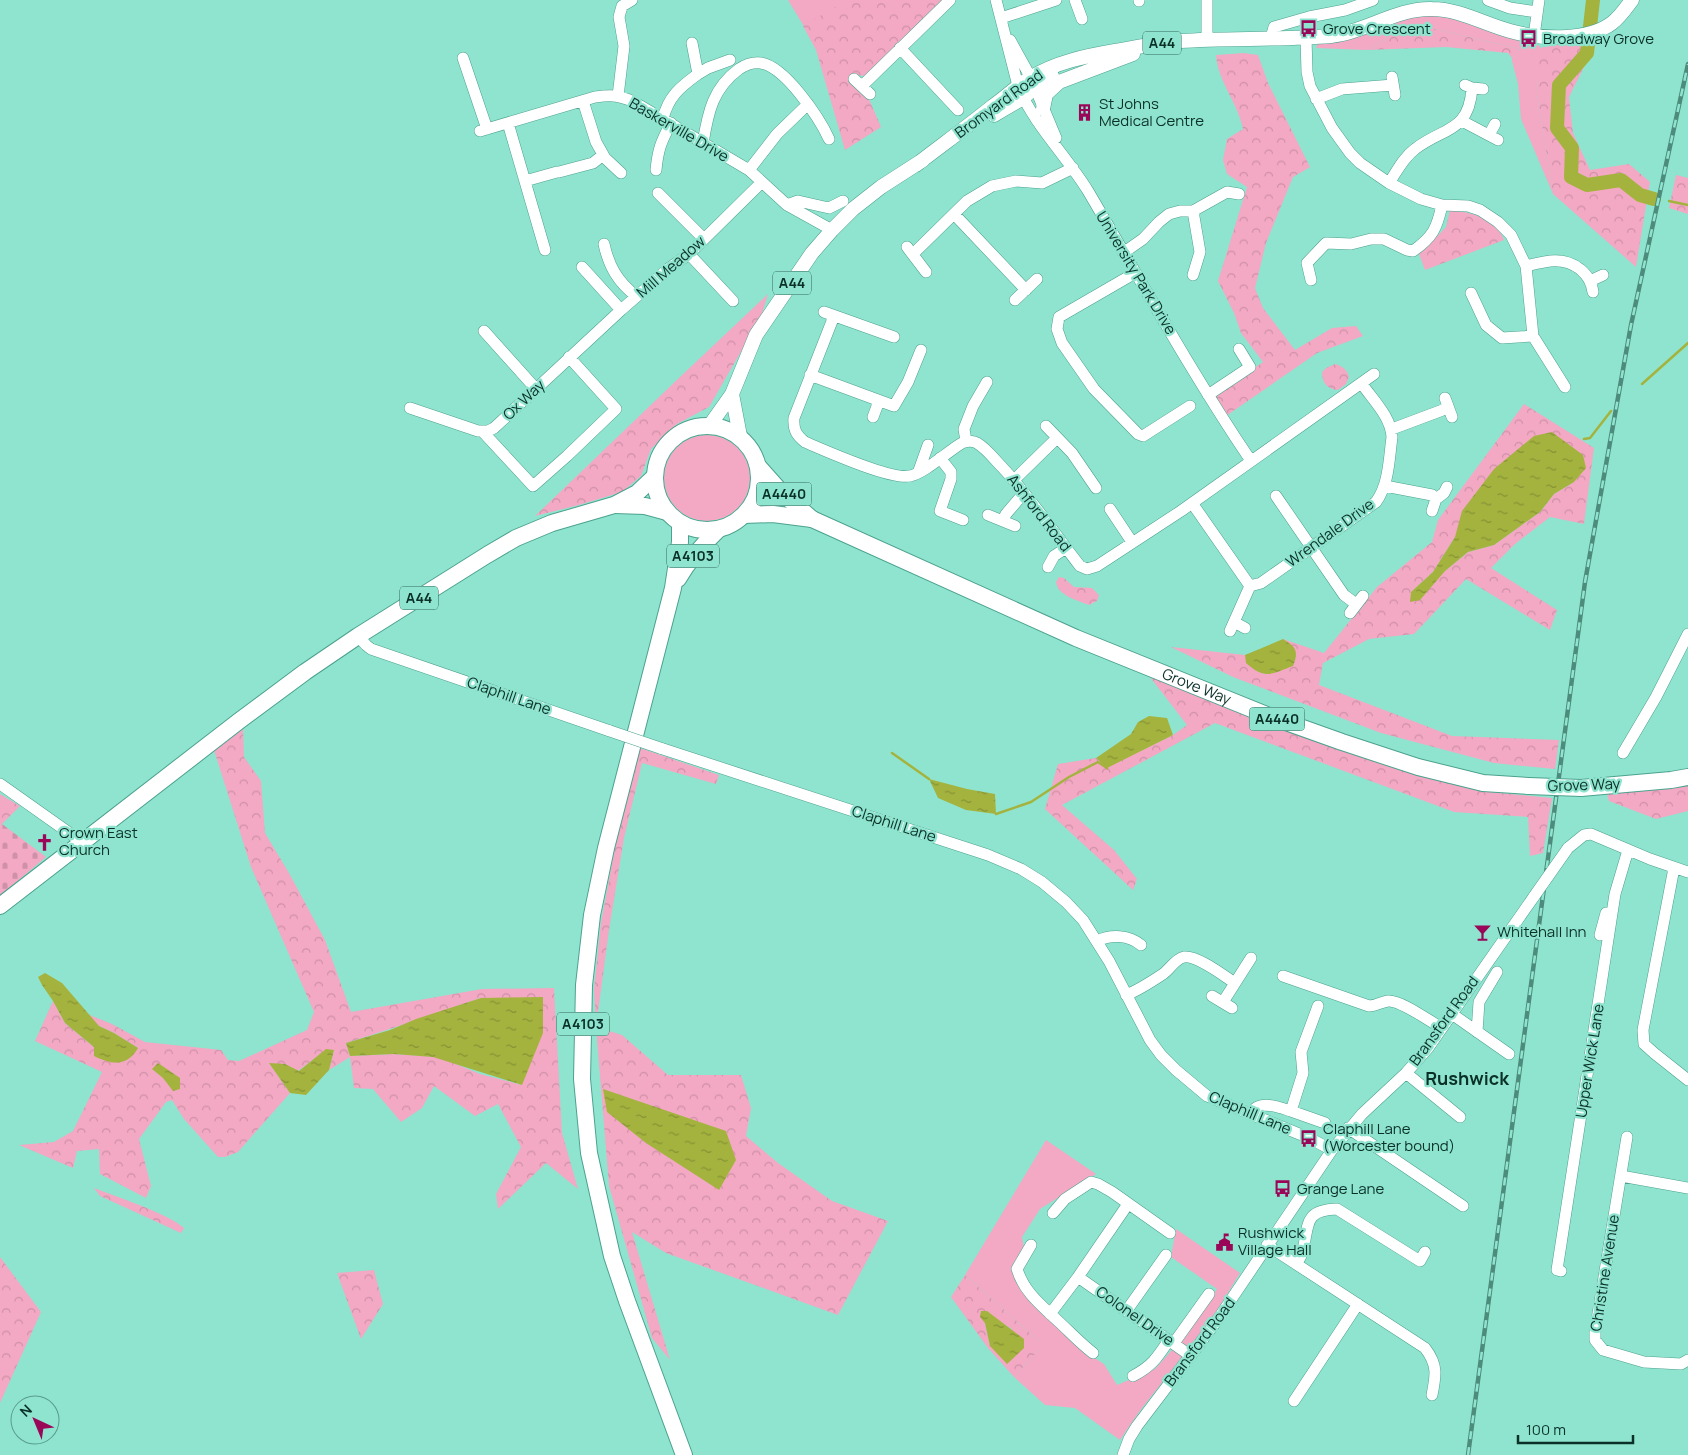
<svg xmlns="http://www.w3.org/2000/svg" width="1688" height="1455" font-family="Manrope,sans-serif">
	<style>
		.green { fill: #f3a8c3 }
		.forest { fill: url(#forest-crowns); fill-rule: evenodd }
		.cemetery { fill: url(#cemetery-stones) }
		.water { fill: url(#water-ripples) }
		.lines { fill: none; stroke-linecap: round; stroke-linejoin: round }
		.stream { stroke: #a4b33e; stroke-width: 2.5 }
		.river { stroke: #a4b33e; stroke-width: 14 }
		.minor-casing { stroke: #4ba28e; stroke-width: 12 }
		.major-casing { stroke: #4ba28e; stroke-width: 15 }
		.highway-casing { stroke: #4ba28e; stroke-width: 18 }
		.minor { stroke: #fff; stroke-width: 11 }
		.major { stroke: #fff; stroke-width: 14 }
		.highway { stroke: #fff; stroke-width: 16 }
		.rail-casing { stroke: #4d8b7c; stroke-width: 4.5 }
		.rail { stroke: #8fe4cf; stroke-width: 2.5; stroke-dasharray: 8; stroke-linecap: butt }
		.minor-bridge-casing { stroke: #4ba28e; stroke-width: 12; stroke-linecap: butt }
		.highway-bridge-casing { stroke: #4ba28e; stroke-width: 18; stroke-linecap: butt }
		.minor-bridge { stroke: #fff; stroke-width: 11 }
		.highway-bridge { stroke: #fff; stroke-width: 16 }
		.labels { text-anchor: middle; stroke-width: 4.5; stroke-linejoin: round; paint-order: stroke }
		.shield { fill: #8fe4cf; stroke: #32665a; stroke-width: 1 }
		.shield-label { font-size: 14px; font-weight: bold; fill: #0a3028 }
		.poi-label { font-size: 15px; fill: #0a3028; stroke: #8fe4cf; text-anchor: start }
		.street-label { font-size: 15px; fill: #0a3028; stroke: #8fe4cf }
		.quarter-label { font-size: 18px; font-weight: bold; fill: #0a3028; stroke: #8fe4cf }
	</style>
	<defs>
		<pattern id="forest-crowns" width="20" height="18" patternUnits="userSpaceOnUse" patternTransform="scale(1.25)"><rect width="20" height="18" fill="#f3a8c3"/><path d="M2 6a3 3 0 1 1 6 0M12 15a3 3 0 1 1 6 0" fill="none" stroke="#cf91a8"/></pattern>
		<pattern id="cemetery-stones" width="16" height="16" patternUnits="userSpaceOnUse" patternTransform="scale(1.25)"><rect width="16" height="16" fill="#f3a8c3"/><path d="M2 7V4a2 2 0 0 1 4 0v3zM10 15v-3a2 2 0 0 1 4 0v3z" fill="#cf91a8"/></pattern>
		<pattern id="water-ripples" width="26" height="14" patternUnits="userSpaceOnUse" patternTransform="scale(1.25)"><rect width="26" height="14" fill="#a4b33e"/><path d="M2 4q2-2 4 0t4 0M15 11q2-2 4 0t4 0" fill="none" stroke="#849234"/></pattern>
	</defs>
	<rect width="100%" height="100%" fill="#8fe4cf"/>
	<path class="green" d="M788,0H849L805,28Z
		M1433,13L1540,46L1537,94L1553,194L1521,119L1518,84L1512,61V58L1520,49L1426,27L1401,31L1366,50L1316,48L1318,43L1404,16Z
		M664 478a43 43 0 1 1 86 0a43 43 0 1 1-86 0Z
		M1046,1140L1096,1174L1040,1209L1022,1237L1024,1248L1011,1270L1034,1306L1082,1350L1104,1364L1117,1385L1155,1369L1181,1340L1217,1289L1171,1257L1176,1229L1240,1273L1213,1317L1139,1412L1120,1440L1075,1408L1045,1405L1014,1377L1039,1350V1341L965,1275Z"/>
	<path class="forest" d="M847,0H943L865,76L855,75L868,97L881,127L845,150L816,50L803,26Z
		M1426,27L1520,49L1512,58L1508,53L1446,47L1366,50L1401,31Z
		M1599,37L1569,97L1573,133L1590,170L1629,164L1650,182L1636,267L1553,194L1537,94L1539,48Z
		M1244,53L1258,55L1268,83L1310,167L1293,177L1266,243L1255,288L1263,308L1295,350L1332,328L1356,326L1363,336L1317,353L1226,416L1213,397L1263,362L1241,333L1234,313L1218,281L1247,187L1227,174L1223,160L1227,139L1243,129C1238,103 1218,82 1216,55Z
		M1676,175L1688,178V214L1669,208Z
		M1450,210C1471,212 1496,218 1504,240L1425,270L1419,254L1425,249L1446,227Z
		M768,294L761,317L709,407L677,424L651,449L641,476L622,492L579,505L535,516L681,376Z
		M1335,364C1342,366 1347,369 1349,377L1346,384L1338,390C1327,389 1322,383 1322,372L1326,368Z
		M1524,404L1594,448L1584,524L1550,517L1515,544L1491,568L1557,610L1550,630L1466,579L1414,634L1369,639L1323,663L1319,685L1452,736L1559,740L1555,769L1494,763L1381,733L1233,677L1171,647L1245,655L1264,674L1296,658L1283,639L1324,653L1377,587L1432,542L1438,520ZM1574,482L1554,494L1540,512L1494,545L1468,552L1445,571L1411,592L1433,572L1455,537Z
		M1059,577L1064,578L1074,587L1092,588L1099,595L1097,601L1089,605C1077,600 1058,596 1056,582Z
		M1150,677L1255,716L1424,775L1479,791L1552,798L1543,853L1530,856L1528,817L1454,812L1215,723L1062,805L1114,850L1137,879L1133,890L1045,809L1058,764L1096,758L1107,767L1173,735L1187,725Z
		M243,726L244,757L261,781L265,833L289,873L325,940L351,1012L482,989L554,988L562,1133L578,1189L546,1163L498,1209L496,1194L521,1147L498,1104L475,1116L434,1086L422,1108L401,1122L373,1089L354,1088L350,1057L329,1070L334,1050H326L298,1071L285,1064H270L290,1093L238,1152L225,1157H218L184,1119L172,1100L166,1102L139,1139L151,1186L146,1198L100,1174L99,1149L77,1151L73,1168L19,1145L54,1142L73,1131L102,1072L35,1041L53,1001L65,1023L94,1047L138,1048L114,1033L99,1026L87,1014L112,1024L145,1042L221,1050L228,1060L239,1061L307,1030L314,1012L251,867L214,750ZM481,998L522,1085L480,1074L439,1057L394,1054L350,1056L346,1043C392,1029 436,1013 481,998Z
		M640,748L719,775L716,784L642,763L624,838L609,930L596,1027L622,1035L668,1075H741L751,1108L746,1136L778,1163L832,1201L888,1221L838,1315L666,1253L632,1232L670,1360L652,1338L609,1186L596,1028L594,989L601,923L616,842Z
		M1688,783V811L1656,819L1609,801L1607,794Z
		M0,794L20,806L0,826Z
		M94,1188C117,1197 167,1213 184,1228L181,1233L100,1196Z
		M0,1257L41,1312L0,1403Z
		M374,1270L383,1304L361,1339L337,1273Z
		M965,1275L1039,1341V1350L1014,1377L988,1348L951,1297ZM987,1311L995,1319L1012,1329L990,1346L985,1323Z"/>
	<path class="cemetery" d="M2,824L46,857L0,896V826Z"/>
	<path class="water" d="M1552,432L1583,455L1586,468L1574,482L1554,494L1540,512L1494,545L1468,552L1445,571L1420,600L1410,602L1411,592L1433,572L1455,537L1462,511L1494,469L1534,436Z
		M1283,639C1296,647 1299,651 1293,666C1271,674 1265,680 1246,663L1245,655Z
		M1149,716L1167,718L1173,735L1107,768L1096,758L1131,734L1138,722Z
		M929,779L967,789L995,794L996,814L966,810L938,798Z
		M45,973L62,983L99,1026L114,1033L138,1048C127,1067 112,1065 94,1056V1047L65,1023L53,1001L42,985L38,977Z
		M543,997V1033L522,1085L433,1057L394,1054L350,1056L346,1043L390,1030L416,1019L481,998Z
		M326,1049L334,1050L329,1070L306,1095L290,1093L269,1063L285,1064L299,1071Z
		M158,1063L180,1078V1089L173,1091L163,1078L152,1069Z
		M603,1089L726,1131L736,1160L719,1190L646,1143L607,1112Z
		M981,1311H987L1024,1339V1348L1007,1364L990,1346L985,1323L980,1317Z"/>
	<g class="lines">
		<path class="stream" d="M1669,201L1688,205
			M1642,384L1688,343
			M1584,439L1590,438L1611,411
			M892,753L929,779
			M996,814L1031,802L1069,777L1098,762L1107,768"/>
		<path class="river" d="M1593,0L1587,53L1559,85L1557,128L1572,148L1571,177L1587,185L1621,180L1640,195L1654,199"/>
		<defs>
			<path id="minor" d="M996,0L1018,86C1034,125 1066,155 1088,191C1141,281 1192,374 1251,461
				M1075,0L1082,19
				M1139,0V1
				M1207,0V40
				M1488,0L1510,8L1537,12
				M1001,18L1056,0
				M1534,36L1539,0
				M1271,38L1274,27L1309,17L1345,10L1373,0
				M1306,38L1307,72L1310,86L1332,128L1350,153L1360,163L1389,183L1421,199L1442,205L1468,206L1480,210L1498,222L1511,235L1526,266L1533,336L1565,387
				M1010,40L1031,78L1056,138
				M900,48L958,110
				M463,58L487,129
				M698,74L708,68L730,60
				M1392,77L1395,95
				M854,79L870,94
				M1465,85L1472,88L1483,89
				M862,86L950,0
				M618,96L624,46L619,17L622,6L632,0
				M1316,99L1342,89L1393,85
				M583,101L596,142L605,158L621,173
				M663,119C668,97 680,87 698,74L692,43
				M1462,121L1498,140
				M508,123L545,250
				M480,131L595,97C611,95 617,95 632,101L749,170L787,205L832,230
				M1489,135L1495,124
				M703,143C708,112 713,88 739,69C745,65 753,62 761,63C785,67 819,117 829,139
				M656,170C658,149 661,142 671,123
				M749,170L777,134L808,104
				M559,172L593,163L603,155
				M525,181L557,172
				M1389,183C1397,171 1403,158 1415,149C1443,127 1469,133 1472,88
				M658,193L704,239
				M787,205L798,201L829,208L843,201
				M1193,211L1200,252L1193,275
				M954,214L1026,290
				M604,244C609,267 618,282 636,296
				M907,247L926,272
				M1123,253L1143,239L1159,222L1169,214L1180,211H1193L1227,192L1239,194
				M689,254L733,301
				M913,254L967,201L992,186L1016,181L1042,183L1073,168
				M1526,266C1546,261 1563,256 1580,269C1588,276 1591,281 1593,292
				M582,267L621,310
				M1135,273L1059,317L1057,329L1062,343L1094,389L1138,434L1143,436L1190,406
				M1311,280L1307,263L1326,243L1351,244L1371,239H1384L1407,250L1413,251C1433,237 1437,228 1442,205
				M1590,281L1603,275
				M1471,293L1486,325L1502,338L1533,336
				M1015,300L1037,279
				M824,312L894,337
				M834,316L794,418C793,429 796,435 805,442C826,451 891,480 910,476C925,473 948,451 962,443C967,441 972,440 977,443C987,449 994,459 1002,467C1031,498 1054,533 1080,566L1087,569L1097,566L1181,511L1374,374
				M484,331L536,389
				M810,375L894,406L908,382L921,350
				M1208,395L1250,367L1239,349
				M1445,398L1452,417
				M410,408L478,431H488L494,428L621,310L668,269L689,254L762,182
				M873,417L879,401
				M1046,426L1072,453L1096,488
				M1392,429L1448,408
				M483,432L533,486L567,456L616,409L569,357
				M966,441L964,429L973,406L987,382
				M940,458L951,472V479L940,511L963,520
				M918,473L928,445
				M1014,480L1057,438
				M1385,486L1432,495L1436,499
				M1276,496L1344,595L1356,604
				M1192,503L1250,586
				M1110,509L1132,542
				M1432,511L1436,499L1444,493L1447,487
				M988,515L1015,526
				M1003,520L1006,514L1024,493
				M1048,567L1054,556L1066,548
				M1250,586L1261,583L1376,502C1389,484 1389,459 1392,437C1391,417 1373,400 1362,384
				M1350,613L1363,596
				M1234,622L1245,628
				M1230,631L1250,586
				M358,636L366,645L371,649L610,731
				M660,748L988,855L1021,869L1042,882L1066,902L1083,920L1109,961L1150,1040L1161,1055L1176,1070L1207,1096L1309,1138L1332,1150
				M1623,753L1656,697L1688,634
				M0,784L82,842
				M1568,848L1584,835L1591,834L1650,859L1688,872
				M1674,868L1643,1030L1644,1044L1654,1053L1688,1080
				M1600,935L1606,913
				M1097,941C1111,934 1129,935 1141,945
				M1283,976L1369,1006C1376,1006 1381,1002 1388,1001C1401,1000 1429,1021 1442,1028
				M1126,995C1139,990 1151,982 1163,974C1170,969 1175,959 1184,957C1197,955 1224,976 1235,983
				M1212,996L1232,1008
				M1223,1002L1251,958
				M1452,1014L1509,1054
				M1477,1032L1479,1002L1497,972
				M1406,1073L1460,1117
				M1291,1111L1325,1123
				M1251,1114C1258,1099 1278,1107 1291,1111L1303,1073L1301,1052L1318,1006
				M1348,1128L1463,1206
				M1627,1137L1595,1332V1340L1603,1350L1644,1362L1681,1364L1688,1360
				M1621,1176L1688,1188
				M1053,1213L1065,1199L1091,1182L1098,1184L1112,1192L1170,1233
				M1031,1245L1017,1269C1024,1292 1041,1305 1058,1321C1070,1332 1080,1343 1093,1353
				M1267,1245L1425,1348C1438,1365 1436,1375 1432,1395
				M1296,1264C1299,1260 1302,1255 1303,1250C1309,1224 1304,1210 1337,1209L1420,1261L1425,1252
				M1561,1271L1557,1270L1615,894L1628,850
				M1078,1277L1191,1356
				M1127,1310L1166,1255
				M1050,1314L1078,1277L1128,1204
				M1174,1343L1209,1294
				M1133,1376C1152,1366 1157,1358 1169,1340
				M1294,1401L1358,1304
				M1123,1455L1129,1439L1137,1426L1216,1322L1332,1150L1362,1114L1406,1073L1428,1048L1535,895"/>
			<path id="major" d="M1043,109L1046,94L1059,82L1133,54
				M994,115L1023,98L1043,80L1052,76
				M916,165C942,145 968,126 993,106C1006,97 1017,86 1030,78C1056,62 1086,56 1115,51C1137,47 1158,43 1180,41C1230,38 1281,40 1331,36C1366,32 1396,8 1432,9C1459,9 1484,24 1510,31C1538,39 1587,42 1612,23C1620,17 1626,8 1632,0
				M732,394L740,436
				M710,425L732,394L756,335L812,253L832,230L853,209L881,187L923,160"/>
			<g id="highway">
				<circle cx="707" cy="478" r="52"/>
				<path d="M758,466L782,493L812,519"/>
				<path d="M615,505L645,506L667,512"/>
				<path id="s1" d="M744,515L773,514L812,519L1076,638L1269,716L1342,742L1418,767L1483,783L1529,786"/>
				<path d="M680,523V542L673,588L606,848L592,915L584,985L582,1079L589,1153L612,1256L627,1301L684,1455"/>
				<path d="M678,579C689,560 703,544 719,529"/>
				<path d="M1581,788L1671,780L1688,777"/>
				<path d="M0,906L239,721L305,672L358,636L487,555L516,538L552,523L614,505L637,493L654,477"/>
			</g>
		</defs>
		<use href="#minor" class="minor-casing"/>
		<use href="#major" class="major-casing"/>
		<use href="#highway" class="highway-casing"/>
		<use href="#minor" class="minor"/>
		<use href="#major" class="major"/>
		<use href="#highway" class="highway"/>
		<defs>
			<path id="rail" d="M1468,1455L1585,582L1631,325L1688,64"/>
		</defs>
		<use href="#rail" class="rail-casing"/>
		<use href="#rail" class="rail"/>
		<defs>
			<path id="minor-bridge" d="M610,731L660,748
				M1535,895L1568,848"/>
			<path id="highway-bridge" d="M1529,786L1581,788"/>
		</defs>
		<use href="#minor-bridge" class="minor-bridge-casing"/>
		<use href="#highway-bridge" class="highway-bridge-casing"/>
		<use href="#minor-bridge" class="minor-bridge"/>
		<use href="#highway-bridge" class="highway-bridge"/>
	</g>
	<defs>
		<symbol id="bus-bare" viewBox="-9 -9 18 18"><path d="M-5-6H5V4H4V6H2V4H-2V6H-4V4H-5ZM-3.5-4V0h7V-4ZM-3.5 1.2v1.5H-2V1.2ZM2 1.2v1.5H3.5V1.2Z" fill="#9a0758" stroke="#8fe4cf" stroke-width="2.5" paint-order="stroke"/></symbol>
		<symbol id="building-bare" viewBox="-9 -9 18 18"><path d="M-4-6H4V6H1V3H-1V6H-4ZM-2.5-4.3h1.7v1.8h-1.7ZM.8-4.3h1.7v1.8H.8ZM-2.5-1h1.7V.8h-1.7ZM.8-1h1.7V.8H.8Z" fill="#9a0758" stroke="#8fe4cf" stroke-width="2.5" paint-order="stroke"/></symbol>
		<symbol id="church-bare" viewBox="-9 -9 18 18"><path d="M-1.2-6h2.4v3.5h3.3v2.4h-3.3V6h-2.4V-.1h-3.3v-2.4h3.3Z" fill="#9a0758" stroke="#8fe4cf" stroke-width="2.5" paint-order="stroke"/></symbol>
		<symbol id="bar-bare" viewBox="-9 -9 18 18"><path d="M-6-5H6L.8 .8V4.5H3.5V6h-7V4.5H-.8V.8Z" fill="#9a0758" stroke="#8fe4cf" stroke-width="2.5" paint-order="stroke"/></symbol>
		<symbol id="civic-bare" viewBox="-9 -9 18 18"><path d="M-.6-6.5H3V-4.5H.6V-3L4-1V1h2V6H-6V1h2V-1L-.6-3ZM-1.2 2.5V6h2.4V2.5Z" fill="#9a0758" stroke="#8fe4cf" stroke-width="2.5" paint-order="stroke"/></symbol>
	</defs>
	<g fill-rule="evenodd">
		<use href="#bus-bare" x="1296" y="16" width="25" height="25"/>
		<use href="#bus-bare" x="1516" y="26" width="25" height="25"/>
		<use href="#building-bare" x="1072" y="100" width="25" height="25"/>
		<use href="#church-bare" x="32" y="830" width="25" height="25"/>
		<use href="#bar-bare" x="1470" y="920" width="25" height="25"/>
		<use href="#bus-bare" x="1296" y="1126" width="25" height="25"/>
		<use href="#bus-bare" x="1270" y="1176" width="25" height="25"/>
		<use href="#civic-bare" x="1212" y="1230" width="25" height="25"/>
	</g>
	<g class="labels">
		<g class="shield">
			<rect x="1143" y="31.5" width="38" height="23" rx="4"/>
			<rect x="773" y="271.5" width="38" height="23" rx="4"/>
			<rect x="756.5" y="482.5" width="55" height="23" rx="4"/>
			<rect x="667" y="544.5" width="52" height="23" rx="4"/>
			<rect x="400" y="586.5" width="38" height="23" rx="4"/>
			<rect x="1249.5" y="707.5" width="55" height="23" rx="4"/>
			<rect x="557" y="1012.5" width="52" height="23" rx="4"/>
		</g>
		<g class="shield-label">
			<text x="1162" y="48">A44</text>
			<text x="792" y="288">A44</text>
			<text x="784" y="499">A4440</text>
			<text x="693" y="561">A4103</text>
			<text x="419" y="603">A44</text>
			<text x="1277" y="724">A4440</text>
			<text x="583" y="1029">A4103</text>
		</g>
		<g class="poi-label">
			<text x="1323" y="34">Grove Crescent</text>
			<text x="1543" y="44">Broadway Grove</text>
			<text x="1099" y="109">St Johns<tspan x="1099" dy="17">Medical Centre</tspan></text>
			<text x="59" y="838">Crown East<tspan x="59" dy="17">Church</tspan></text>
			<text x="1497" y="937">Whitehall Inn</text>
			<text x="1323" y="1134">Claphill Lane<tspan x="1323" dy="17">(Worcester bound)</tspan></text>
			<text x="1297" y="1194">Grange Lane</text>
			<text x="1238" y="1238">Rushwick<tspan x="1238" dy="17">Village Hall</tspan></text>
		</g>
		<g class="street-label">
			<text transform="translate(999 104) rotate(-36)" y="5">Bromyard Road</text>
			<text transform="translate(679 130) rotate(30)" y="5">Baskerville Drive</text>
			<text transform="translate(671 267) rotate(-41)" y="5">Mill Meadow</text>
			<text transform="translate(1136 273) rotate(59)" y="5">University Park Drive</text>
			<text transform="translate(524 400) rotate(-43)" y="5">Ox Way</text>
			<text transform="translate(1039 513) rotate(52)" y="5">Ashford Road</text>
			<text transform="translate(1330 533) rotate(-36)" y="5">Wrendale Drive</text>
			<text dy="5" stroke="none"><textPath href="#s1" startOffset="488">Grove Way</textPath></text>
			<text transform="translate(509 696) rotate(19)" y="5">Claphill Lane</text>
			<text transform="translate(1584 785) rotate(-2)" y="5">Grove Way</text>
			<text transform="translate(894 824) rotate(18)" y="5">Claphill Lane</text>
			<text transform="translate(1444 1021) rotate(-54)" y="5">Bransford Road</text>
			<text transform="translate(1590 1061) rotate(-81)" y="5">Upper Wick Lane</text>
			<text transform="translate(1250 1113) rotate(23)" y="5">Claphill Lane</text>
			<text transform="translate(1605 1273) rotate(-81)" y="5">Christine Avenue</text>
			<text transform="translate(1135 1316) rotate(35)" y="5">Colonel Drive</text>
			<text transform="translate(1200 1342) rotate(-53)" y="5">Bransford Road</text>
		</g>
		<g class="quarter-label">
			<text x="1467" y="1085">Rushwick</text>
		</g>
	</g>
	<g transform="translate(35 1420) rotate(316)"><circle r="24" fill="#8fe4cf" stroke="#5a9c8c"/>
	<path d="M0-4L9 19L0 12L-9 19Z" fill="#9a0758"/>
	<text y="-8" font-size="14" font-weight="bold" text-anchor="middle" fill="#0a3028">N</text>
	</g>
	<path d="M1518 1435v8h115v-8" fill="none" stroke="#0a3028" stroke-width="2.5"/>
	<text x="1526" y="1435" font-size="15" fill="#0a3028" stroke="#8fe4cf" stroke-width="4" paint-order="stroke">100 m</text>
</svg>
